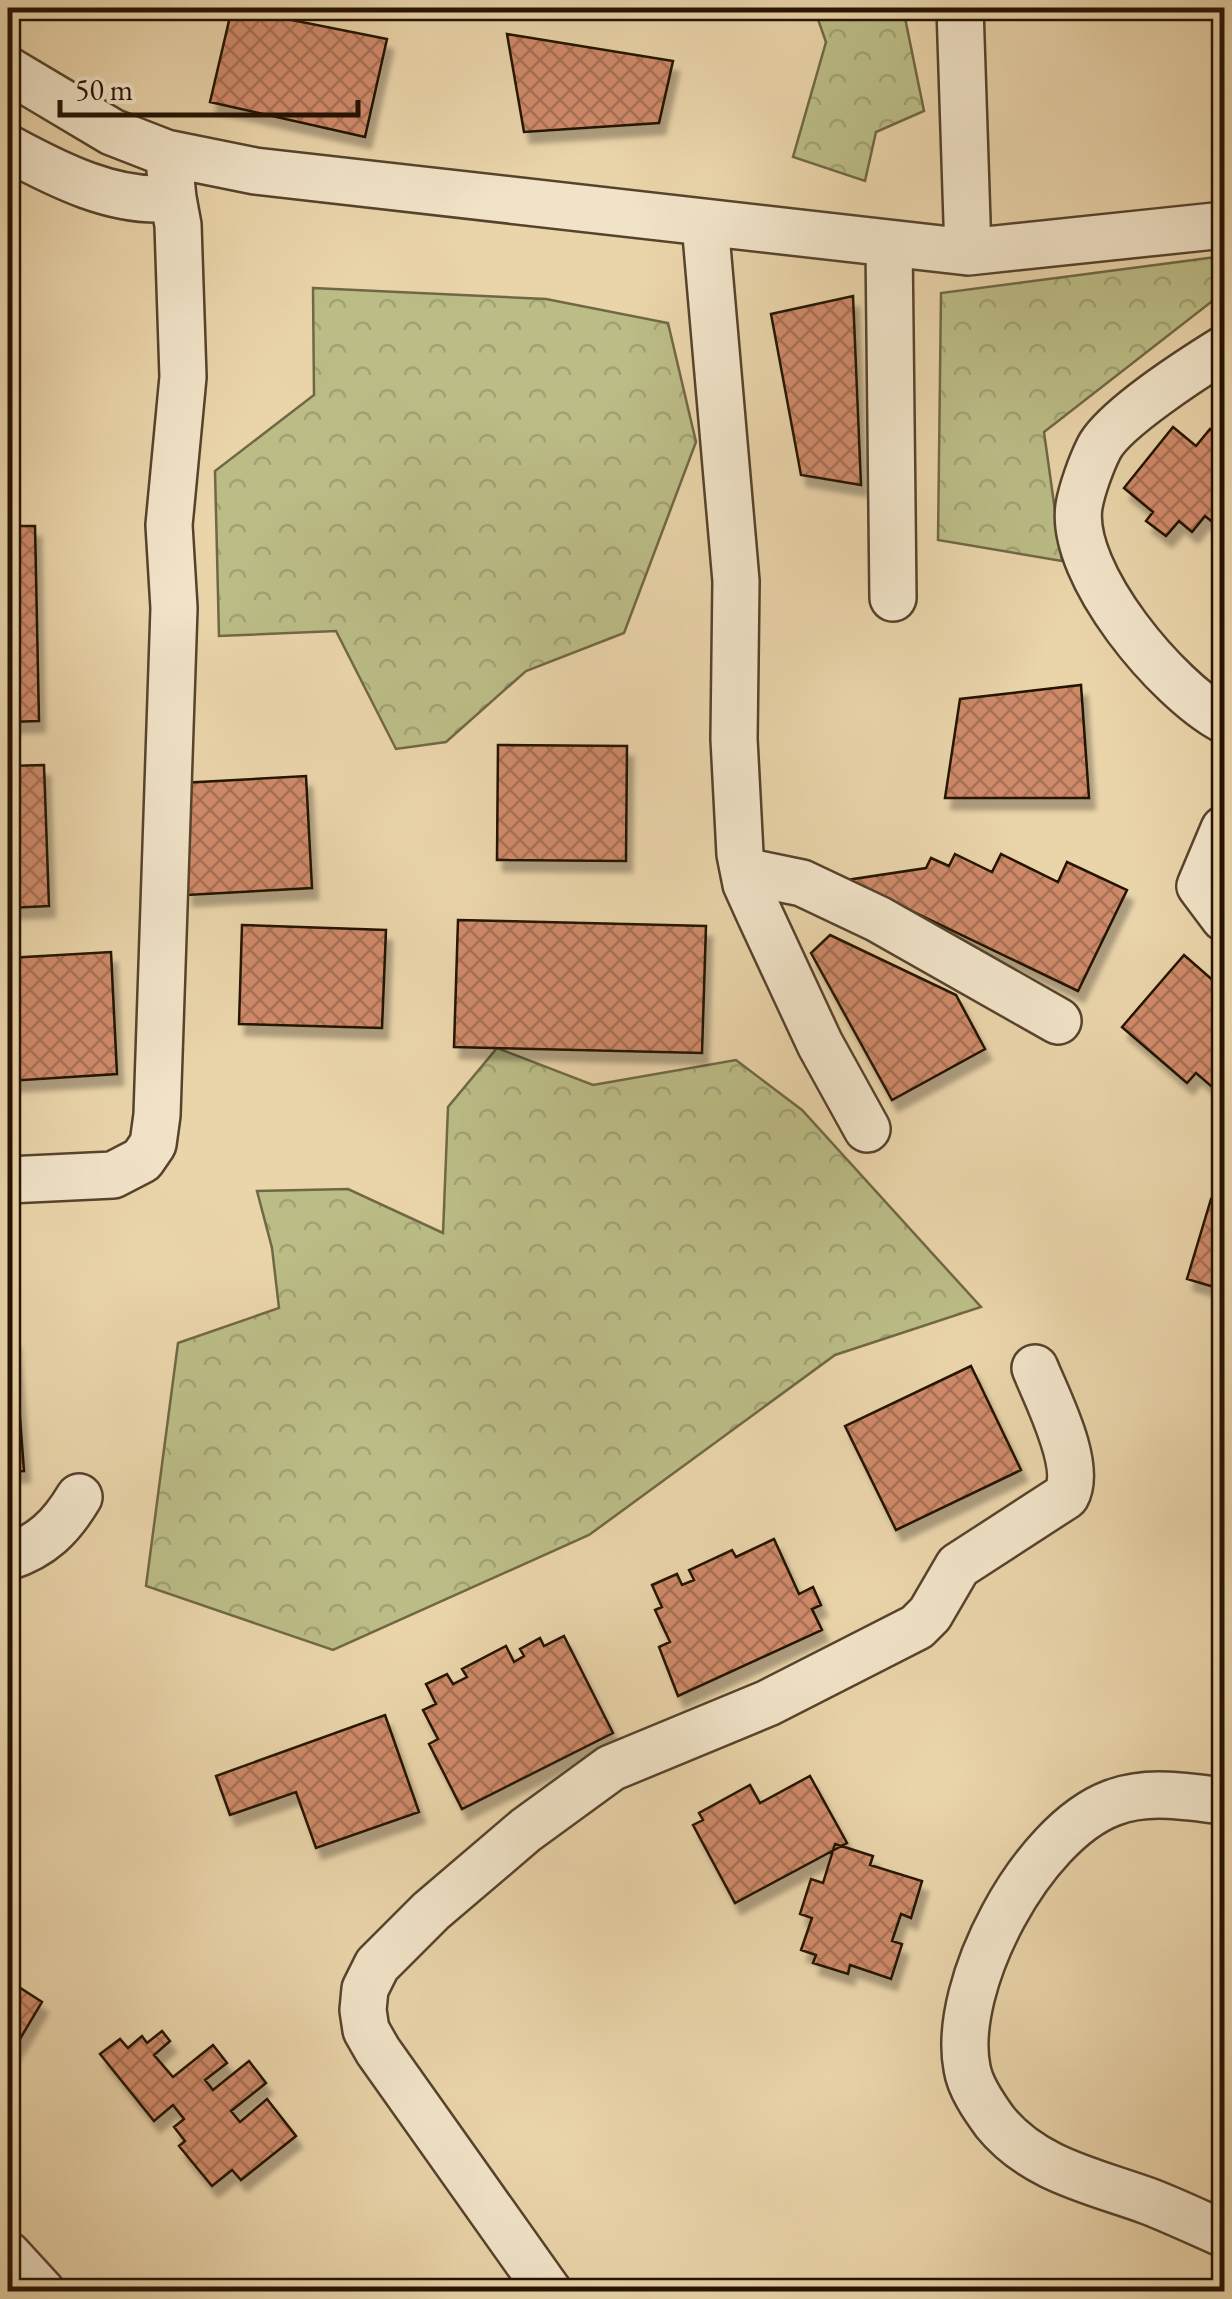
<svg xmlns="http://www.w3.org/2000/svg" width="1232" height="2299" font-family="'EB Garamond',serif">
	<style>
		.forest { fill: url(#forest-crowns); stroke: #706844; stroke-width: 2.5 }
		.building { fill: url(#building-cross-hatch); stroke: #241302; stroke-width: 2.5; filter: url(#shadow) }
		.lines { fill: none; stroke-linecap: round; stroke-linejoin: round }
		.minor-casing { stroke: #56432c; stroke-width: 50 }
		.minor { stroke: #f1e3c8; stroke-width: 45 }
	</style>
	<defs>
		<pattern id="forest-crowns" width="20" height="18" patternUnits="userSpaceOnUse" patternTransform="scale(2.5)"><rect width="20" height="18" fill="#bbbc86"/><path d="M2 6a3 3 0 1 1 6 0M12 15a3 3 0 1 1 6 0" fill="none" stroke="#a1a172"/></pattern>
		<pattern id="building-cross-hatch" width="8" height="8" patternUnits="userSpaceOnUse" patternTransform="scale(2.5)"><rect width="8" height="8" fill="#cf8a6a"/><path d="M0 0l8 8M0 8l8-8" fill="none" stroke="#a87055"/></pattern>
		<filter id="shadow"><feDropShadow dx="6" dy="11" stdDeviation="2.5" flood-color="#0004"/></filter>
	</defs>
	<rect width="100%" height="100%" fill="#ead4aa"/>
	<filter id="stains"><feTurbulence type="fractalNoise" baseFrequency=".002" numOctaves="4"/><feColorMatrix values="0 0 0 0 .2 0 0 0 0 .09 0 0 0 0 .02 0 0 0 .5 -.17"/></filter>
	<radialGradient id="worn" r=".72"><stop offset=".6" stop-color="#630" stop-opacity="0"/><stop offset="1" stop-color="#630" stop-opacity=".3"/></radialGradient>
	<path class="forest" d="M814,8H903L924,111L876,132L865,181L793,157L826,42Z
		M1224,256V292L1044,432L1062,561L938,540L941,293Z
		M313,288L546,299L668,323L696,442L624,633L526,671L446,742L396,749L336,631L219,636L215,471L314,395Z
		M497,1048L593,1085L736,1060L802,1110L981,1307L835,1355L589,1535L333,1650L146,1586L178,1343L279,1308L272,1248L257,1191L348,1189L443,1233L448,1107Z"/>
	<path class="building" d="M232,8L387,39L365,137L210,102Z
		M507,34L673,61L659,123L524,132Z
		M853,296L861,485L801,475L771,314Z
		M1173,427L1196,446L1210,429L1221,438L1224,434V523L1220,528L1205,516L1192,532L1179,521L1166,536L1146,521L1153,512L1124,488Z
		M8,526H35L39,721L8,722Z
		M1081,685L1089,798H945L960,699Z
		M498,745L627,746L626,861L497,860Z
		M44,765L49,906L8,908V766Z
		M306,776L312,888L187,895L181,783Z
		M955,854L992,872L1001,854L1058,882L1067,862L1127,890L1078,991L847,880L926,868L931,858L949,866Z
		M458,920L706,926L702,1053L454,1047Z
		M242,925L386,930L382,1028L239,1024Z
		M830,935L956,995L985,1049L892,1100L811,953Z
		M111,952L117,1074L8,1081V958Z
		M1184,955L1224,990V1084L1218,1092L1196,1073L1187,1083L1122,1027Z
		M1211,1199L1224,1203V1290L1187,1279Z
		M8,1337H14L24,1471L8,1472Z
		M971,1366L1021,1470L896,1530L845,1426Z
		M774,1539L799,1594L813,1587L821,1605L812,1609L822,1630L678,1696L659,1647L670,1642L655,1610L662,1607L652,1585L677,1574L682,1585L694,1580L689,1570L732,1550L736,1557Z
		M564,1636L613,1733L462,1809L429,1744L438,1739L423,1710L436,1704L426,1684L447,1674L453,1684L467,1677L462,1669L506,1646L514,1662L524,1656L520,1649L540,1638L544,1646Z
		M385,1715L419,1812L316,1848L296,1792L230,1815L216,1776Z
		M810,1776L847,1843L735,1903L693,1825L703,1820L699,1813L750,1785L760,1803Z
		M835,1844L873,1856L870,1865L922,1881L911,1918L901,1914L892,1941L902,1944L891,1979L850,1965L848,1974L813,1963L816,1955L801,1950L812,1918L800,1914L811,1879L823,1883Z
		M8,1980L42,2002L8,2059Z
		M162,2031L170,2041L154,2055L173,2077L213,2045L227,2063L205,2080L213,2090L249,2061L266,2083L231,2111L240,2122L267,2099L296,2136L241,2180L232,2170L212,2186L179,2146L185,2141L174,2127L184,2119L173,2105L154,2121L100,2054L120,2039L128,2048L142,2036L147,2043Z"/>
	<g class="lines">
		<defs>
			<path id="minor" d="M960,8L968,252
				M8,70L112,132L166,153L255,171L968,252L1224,225
				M8,148C56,174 116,205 173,198L170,170
				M705,223L736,581L734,739L740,854L746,884L760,915L820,1044L867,1129
				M889,244L893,598
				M1224,349C1195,367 1114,419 1099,448C1091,464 1082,489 1079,506C1069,574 1168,690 1224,720
				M1224,829L1200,886L1224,918
				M744,871L802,883L878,919L1058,1021
				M8,1180L113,1175L142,1160L153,1144L157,1115L174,608L169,525L183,377L178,225L173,198
				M8,1557C42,1546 61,1527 79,1497
				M1224,1801C1186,1797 1149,1789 1112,1803C1032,1833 951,1985 967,2068C970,2087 984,2107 995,2122C1034,2170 1093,2181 1148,2201C1174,2211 1199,2223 1224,2234
				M8,2255L42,2292
				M549,2292L378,2051L366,2030L363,2010L365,1989L377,1965L431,1911L526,1830L611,1768L768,1703L917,1627L930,1614L958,1566L1066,1496C1083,1466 1047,1398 1035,1368"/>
		</defs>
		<use href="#minor" class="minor-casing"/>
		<use href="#minor" class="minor"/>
	</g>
	<rect width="1232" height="2299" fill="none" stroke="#ead4aa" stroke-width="40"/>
	<rect x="10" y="10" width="1212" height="2279" fill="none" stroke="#241302" stroke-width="5"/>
	<rect x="20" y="20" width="1192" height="2259" fill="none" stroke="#241302" stroke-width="2.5"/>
	<path d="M60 100v15h298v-15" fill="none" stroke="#241302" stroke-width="5"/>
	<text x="75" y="100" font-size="30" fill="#241302" stroke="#f1e3c8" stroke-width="8" paint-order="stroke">50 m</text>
	<rect width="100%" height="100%" filter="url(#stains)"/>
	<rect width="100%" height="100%" fill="url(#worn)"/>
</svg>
